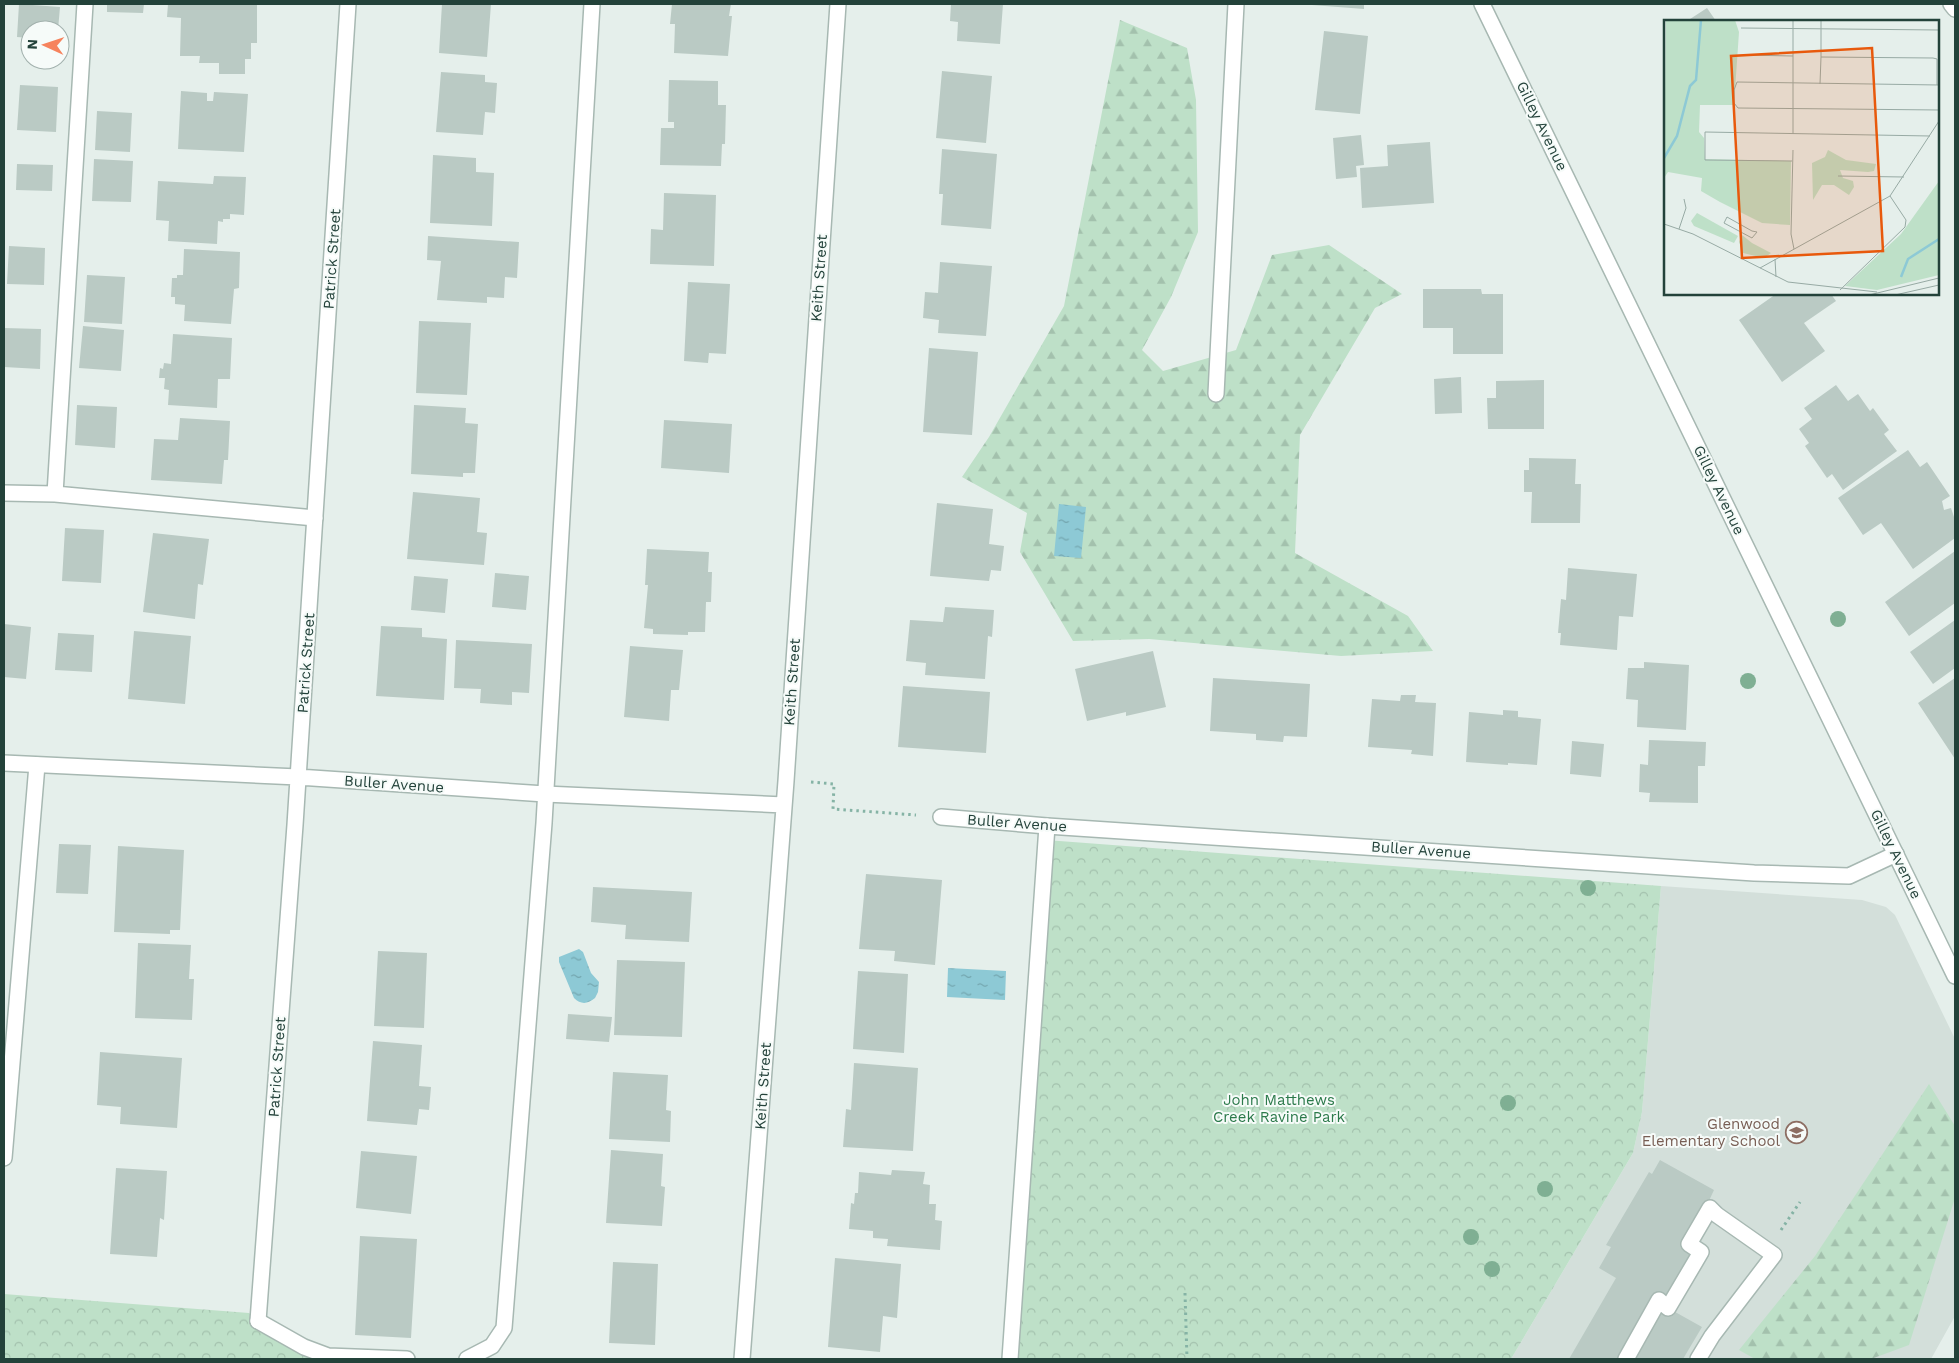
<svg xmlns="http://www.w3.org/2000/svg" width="1959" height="1363" font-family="'Work Sans',sans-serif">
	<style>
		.built { fill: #d3dfda }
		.forest { fill: url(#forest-firs) }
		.park { fill: url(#park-crowns) }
		.water { fill: url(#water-ripples) }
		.building { fill: #bacac4 }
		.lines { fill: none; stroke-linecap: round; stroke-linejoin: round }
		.service-casing { stroke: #a7b8b2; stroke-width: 18 }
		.pedestrian-casing { stroke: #a7b8b2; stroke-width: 18 }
		.minor-casing { stroke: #a7b8b2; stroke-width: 18 }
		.tertiary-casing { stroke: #a7b8b2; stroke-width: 18 }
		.path { stroke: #85b3a5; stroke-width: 3; stroke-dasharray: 2.5 4; stroke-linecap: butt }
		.service { stroke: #fff; stroke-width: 15 }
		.pedestrian { stroke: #fff; stroke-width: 15 }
		.minor { stroke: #fff; stroke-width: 15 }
		.tertiary { stroke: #fff; stroke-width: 15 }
		.tree { fill: #7faf93 }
		.labels { text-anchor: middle; stroke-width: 4; stroke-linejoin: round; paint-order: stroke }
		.street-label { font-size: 15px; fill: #23423a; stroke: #f6fbf9 }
		.park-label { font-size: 15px; fill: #2c7a4b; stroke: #f6fbf9 }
		.education-label { font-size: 15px; fill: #785e54; stroke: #f6fbf9; text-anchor: end }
		.inset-river { fill: none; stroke: #8dc9d5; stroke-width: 2.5 }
		.inset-road { fill: none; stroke: #97aaa4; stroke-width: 1 }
		.view { fill: #e8590c; fill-opacity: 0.15; stroke: #e8590c; stroke-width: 2.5 }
		.inset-edge { fill: none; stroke: #23423a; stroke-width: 2.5 }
	</style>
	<defs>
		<pattern id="forest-firs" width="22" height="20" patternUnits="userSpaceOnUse" patternTransform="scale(1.25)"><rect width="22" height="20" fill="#bee0c8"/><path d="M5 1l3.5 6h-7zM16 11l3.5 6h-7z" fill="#a3c1ad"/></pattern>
		<pattern id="park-crowns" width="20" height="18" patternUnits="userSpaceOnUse" patternTransform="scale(1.25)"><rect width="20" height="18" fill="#bee0c8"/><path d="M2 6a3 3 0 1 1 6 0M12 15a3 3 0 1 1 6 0" fill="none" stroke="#a3c1ad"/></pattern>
		<pattern id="water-ripples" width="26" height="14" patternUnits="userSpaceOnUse" patternTransform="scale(1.25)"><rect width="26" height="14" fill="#8dc9d5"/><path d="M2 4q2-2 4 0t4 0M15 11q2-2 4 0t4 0" fill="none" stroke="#73a5ae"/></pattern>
	</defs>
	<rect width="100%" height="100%" fill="#e5efeb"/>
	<path class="built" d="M1661,886L1862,900L1886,907L1895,915L1955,1039V1316L1931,1359H1511L1633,1153L1642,1112Z"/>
	<path class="forest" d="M1120,20L1187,48L1196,100L1198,232L1171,297L1142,350L1163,371L1236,350L1272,255L1329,245L1402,294L1375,308L1300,435L1295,553L1408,616L1433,651L1341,656L1149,639L1073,641L1020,552L1027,513L962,477L989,437L1064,306Z
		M1929,1084L1955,1126V1198L1909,1345L1871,1359H1755L1739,1350L1815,1256Z"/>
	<path class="park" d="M1046,840L1661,886L1642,1112L1633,1153L1511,1359H1010Z
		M4,1294L249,1313L258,1321L304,1347L407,1359H4Z"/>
	<path class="water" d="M1059,504L1086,507L1081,558L1054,556Z
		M579,949L583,952L591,973L599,982L598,992L595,998C588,1004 581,1005 574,998L559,962V957Z
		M948,968L1006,971L1005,1000L947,997Z"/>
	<path class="building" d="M19,4L60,7L58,30H30V38L17,37Z
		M107,4H144L143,13L107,12Z
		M168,4H257V43H251V59H245V74H219V63H199L200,56H180L181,18L167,17Z
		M442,4H491L487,57L439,53Z
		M672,4H731L729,16H732L728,56L674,53L675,24H670Z
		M951,4H1003L1000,44L957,41L958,22L950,21Z
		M1312,4H1364V9L1312,5Z
		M1707,8L1716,21H1687Z
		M1324,31L1368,36L1360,114L1315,110Z
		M942,71L992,76L986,143L936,138Z
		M441,72L485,75V82L497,83L495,113L485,112L483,135L436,132Z
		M669,80L718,81V105H726L725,144H722L721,166L660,165L661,128H674V122H668Z
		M20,85L58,87L56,132L17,130Z
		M181,91L207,93V101H213L214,92L248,94L244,152L178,149Z
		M97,111L132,113L130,152L95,150Z
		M1361,135L1364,165L1356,166L1357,177L1336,179L1333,138Z
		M1430,142L1434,203L1362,208L1360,168L1388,166L1387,145Z
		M942,149L997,154L991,229L941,225L943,194H939Z
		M433,155L476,158V172L494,173L492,226L430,223Z
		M94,159L133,161L131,202L92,201Z
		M17,164L53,165L52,191L16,190Z
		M214,176L246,177L244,215L230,214V219H223V222L218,221L217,244L168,241L169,221L156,220L158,181L213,184Z
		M664,193L716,195L714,266L650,264L651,229L663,230Z
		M428,236L519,242L517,278L505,277L504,298L487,297V303L437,300L441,261L427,260Z
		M9,246L45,248L44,285L7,284Z
		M184,249L240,252L239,288L234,289L231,324L184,321L185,305L175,304V297H171L172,278H177V275H183Z
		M940,262L992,266L986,336L938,333L939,320L923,318L925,292L938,293Z
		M87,275L125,277L122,324L84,322Z
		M688,282L730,284L726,354L709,353L708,363L684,361Z
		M1423,289H1481L1482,294H1503V354H1453V328H1423Z
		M1776,294H1831L1836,301L1804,323L1825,351L1782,382L1739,320Z
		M419,321L471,323L467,395L416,393Z
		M83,326L124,330L121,371L79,368Z
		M4,328L41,329L40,369L4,367Z
		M173,334L232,338L230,379H218L217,408L168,405L169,390L164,389L165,378H159L160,368L163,369L164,363L171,364Z
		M929,348L978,352L972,435L923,432Z
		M1461,377L1462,413L1435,414L1434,379Z
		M1544,380V429H1488L1487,398H1496V381Z
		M1836,385L1848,401L1858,394L1870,411L1873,408L1889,430L1884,434L1897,451L1843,490L1832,474L1827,478L1805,446L1809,443L1799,429L1812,419L1804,408Z
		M77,405L117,407L115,448L75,445Z
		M414,405L466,408L465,423L478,424L475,473H463V477L411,474Z
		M180,418L230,421L228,460H224L222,484L151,480L154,439L178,440Z
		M664,420L732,424L729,473L661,468Z
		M1908,450L1920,467L1927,462L1950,496L1942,501L1944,510L1951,508L1955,520V538L1913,569L1881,523L1863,535L1838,498Z
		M1529,458L1576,459L1575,484H1581L1580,523H1531L1532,492H1524V470H1529Z
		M413,492L480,498L477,532L487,533L484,565L407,559Z
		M937,503L993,509L989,544L1004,546L1001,571L991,570L989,581L930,576Z
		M65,528L104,530L101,583L62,581Z
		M153,533L209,539L203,585L198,584L195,619L143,612Z
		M647,549L709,552L708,572H712L711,602H706L705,632H688V635L653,634V629L644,628L648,585H645Z
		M1955,551V603L1909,636L1885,602Z
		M1568,568L1637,574L1633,617L1619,616L1617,650L1560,645L1561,633H1558L1561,599L1566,600Z
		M495,573L529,576L526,610L492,607Z
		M414,576L448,579L445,613L411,610Z
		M945,607L994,610L992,637L988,636L985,679L925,675L926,663L906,661L910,620L943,622Z
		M1955,620V668L1933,684L1910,652Z
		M4,624L31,627L26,679L4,677Z
		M381,626L422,628V637L447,639L444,700L376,696Z
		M134,631L191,636L185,704L128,699Z
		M58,633L94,635L92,672L55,670Z
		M456,640L532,644L529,693L512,692V705L480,703L481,689L454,688Z
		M630,646L683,650L679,690H671L669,721L624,717Z
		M1153,651L1166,707L1126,716V712L1087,721L1075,669Z
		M1644,662L1689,665L1686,730L1637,727L1638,700L1626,699L1628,668H1644Z
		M1213,678L1310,684L1307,737L1284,736L1283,742L1256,740V734L1210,731Z
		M1955,678V759L1918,703Z
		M903,686L990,692L986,753L898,747Z
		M1401,695H1416L1415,702L1436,703L1433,756L1411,754L1412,750L1368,747L1372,699L1400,701Z
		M1503,710L1518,711V717L1541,719L1537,765L1508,763V765L1466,762L1469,712L1503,715Z
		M1649,740L1706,742L1705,766H1698V803L1649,802L1650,793L1639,792L1640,764L1648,765Z
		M1572,741L1604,744L1601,777L1570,774Z
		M59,844L91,845L88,894L56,893Z
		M118,846L184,850L180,930H170V934L114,932Z
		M866,874L942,880L935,965L894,961L895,951L859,949Z
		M593,887L692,892L689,942L625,939L626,925L591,922Z
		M138,943L191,945L189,979H194L192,1020L135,1018Z
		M378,951L427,953L424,1028L374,1026Z
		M617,960L685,962L682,1037L614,1035Z
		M858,971L908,974L904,1053L853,1049Z
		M568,1014L612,1017L609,1042L566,1039Z
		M373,1041L422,1045L419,1086L431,1087L429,1110L419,1109L417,1125L367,1121Z
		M100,1052L182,1058L177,1128L120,1124L121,1107L97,1105Z
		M854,1063L918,1068L913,1151L843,1147L846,1109L851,1110Z
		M613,1072L668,1075L666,1110L671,1111L670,1142L609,1139Z
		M611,1150L663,1154L661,1186L665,1187L662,1226L606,1223Z
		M361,1151L417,1156L411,1214L356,1208Z
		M1660,1160L1714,1190L1689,1244L1701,1252L1668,1308L1702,1327L1683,1359H1569L1616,1278L1599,1268L1611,1247L1606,1245L1649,1172L1652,1174Z
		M116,1168L167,1171L164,1220L160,1218L157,1257L110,1254Z
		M892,1170L925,1172L923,1184L930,1185L929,1204H936L935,1220L942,1221L940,1250L887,1246L888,1239L873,1238V1231L849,1229L851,1203L854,1204L855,1193H858L859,1172L891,1175Z
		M360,1236L417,1239L411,1338L355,1335Z
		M835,1258L901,1264L897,1318L883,1316L880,1352L828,1347Z
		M613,1262L658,1264L655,1345L609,1343Z"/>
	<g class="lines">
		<defs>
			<path id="service" d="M85,4L55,494L315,518
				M1216,394L1236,4
				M4,493L55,494
				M4,1158L37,765
				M258,1321L304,1347L328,1356L407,1359
				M467,1359L492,1346L504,1328L544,823L592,4
				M1010,1359L1047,826"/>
			<path id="pedestrian" d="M1626,1359L1659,1300L1668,1308L1701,1252L1689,1244L1710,1208L1717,1215L1774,1255L1712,1336L1698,1359"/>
			<path id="minor" d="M1951,4L1955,9
				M4,763L298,777L545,794L784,805
				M941,817L1047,826L1754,873L1849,876L1896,854
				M258,1321L295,825L348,4
				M742,1359L786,781L838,4"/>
			<path id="tertiary" d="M1482,4L1955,976"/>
		</defs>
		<use href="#service" class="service-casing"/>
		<use href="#pedestrian" class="pedestrian-casing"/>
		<use href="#minor" class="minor-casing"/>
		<use href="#tertiary" class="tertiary-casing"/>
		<path class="path" d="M811,782L834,784L833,809L916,815
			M1781,1230L1800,1202
			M1185,1293L1187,1359"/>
		<use href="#service" class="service"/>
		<use href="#pedestrian" class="pedestrian"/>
		<use href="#minor" class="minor"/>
		<use href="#tertiary" class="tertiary"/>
	</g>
	<g class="tree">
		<circle cx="1838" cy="619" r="8"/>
		<circle cx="1748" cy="681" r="8"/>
		<circle cx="1588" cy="888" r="8"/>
		<circle cx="1508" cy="1103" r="8"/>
		<circle cx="1545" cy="1189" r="8"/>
		<circle cx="1471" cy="1237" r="8"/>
		<circle cx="1492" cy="1269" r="8"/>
	</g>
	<defs>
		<symbol id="school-ring" viewBox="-11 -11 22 22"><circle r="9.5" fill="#f6fbf9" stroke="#8d6e63" stroke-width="1.5"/><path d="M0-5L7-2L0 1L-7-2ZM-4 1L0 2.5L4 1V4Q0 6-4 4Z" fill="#8d6e63"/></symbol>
	</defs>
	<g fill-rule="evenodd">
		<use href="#school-ring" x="1784" y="1120" width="25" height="25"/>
	</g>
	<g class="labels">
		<g class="street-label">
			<text transform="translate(1542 126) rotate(64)" y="5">Gilley Avenue</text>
			<text transform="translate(332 259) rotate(-86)" y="5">Patrick Street</text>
			<text transform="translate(819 278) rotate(-86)" y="5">Keith Street</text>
			<text transform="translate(1719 490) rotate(64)" y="5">Gilley Avenue</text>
			<text transform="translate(306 663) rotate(-86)" y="5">Patrick Street</text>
			<text transform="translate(792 682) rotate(-86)" y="5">Keith Street</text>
			<text transform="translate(394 784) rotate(4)" y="5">Buller Avenue</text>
			<text transform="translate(1017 823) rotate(4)" y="5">Buller Avenue</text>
			<text transform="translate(1421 850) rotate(4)" y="5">Buller Avenue</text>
			<text transform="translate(1896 854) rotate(64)" y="5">Gilley Avenue</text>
			<text transform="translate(277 1067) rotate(-86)" y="5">Patrick Street</text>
			<text transform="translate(763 1086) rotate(-86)" y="5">Keith Street</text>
		</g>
		<g class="park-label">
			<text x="1279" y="1105">John Matthews<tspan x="1279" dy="17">Creek Ravine Park</tspan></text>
		</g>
		<g class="education-label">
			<text x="1780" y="1129">Glenwood<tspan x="1780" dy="17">Elementary School</tspan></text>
		</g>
	</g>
	<g transform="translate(1664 20)">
		<rect width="275" height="275" fill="#e5efeb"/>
		<path d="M33,193L74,216L70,223L30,206L27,201Z" fill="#bee0c8"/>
		<path d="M164,130L182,140L212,144L210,151L204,152L176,150L179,158L189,161L190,167L185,175L170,165H158L149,180L148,143L161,137ZM78,215L88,223L107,233L100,238L79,233L75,222Z" fill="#bee0c8"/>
		<path d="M2,0H71L75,12L70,85H36L35,112L40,118L41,139L127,141L126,205L98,203L56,182L37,171L38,158L4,152L0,158ZM275,161V255L213,270L181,266L237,214Z" fill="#bee0c8"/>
		<path class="inset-river" d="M0,138L13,116L26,66L32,60L37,0M237,257L244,239L275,219"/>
		<path class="inset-road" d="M129,0V114M157,0V37M77,8L275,10M79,35L129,36M156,64L157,37L269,38L273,39V65M275,65L73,62L70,70V83L74,88L275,90M129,130L127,214L130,229M128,141L41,140V112L266,116M174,156L240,157M63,197L88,211L93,212L88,218L60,203ZM0,204L29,214L124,262L213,272M15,209L22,188L20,179M111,239L112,257M96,248L226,176L275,101M176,270L241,207L242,200L226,176M205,275L275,258M231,275L275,265"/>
		<path class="view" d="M208,28L219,231L78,238L67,36Z"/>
		<rect width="275" height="275" class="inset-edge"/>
	</g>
	<rect width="1959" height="1363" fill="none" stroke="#23423a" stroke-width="10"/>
	<g transform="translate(45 45) rotate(273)"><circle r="24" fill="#f6fbf9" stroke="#a2b1ad"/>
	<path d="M0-4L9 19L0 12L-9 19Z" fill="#f6835d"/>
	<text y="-8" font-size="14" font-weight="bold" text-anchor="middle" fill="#23423a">N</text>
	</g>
</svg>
